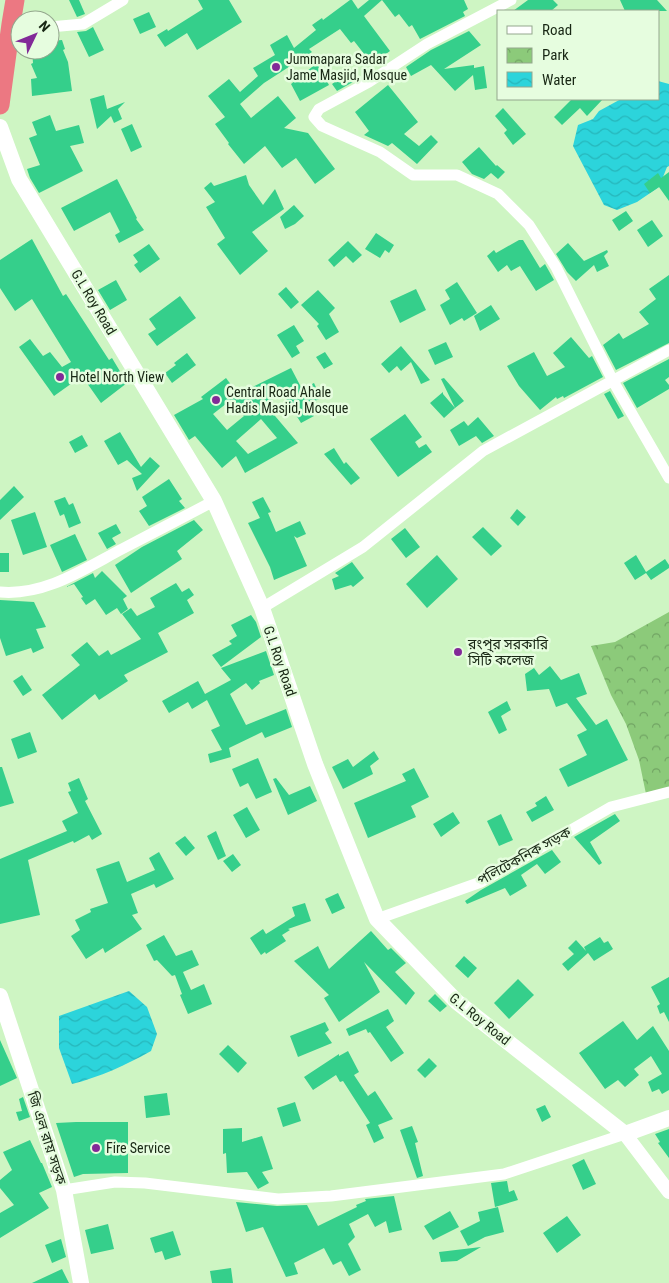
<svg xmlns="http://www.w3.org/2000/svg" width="669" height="1283" font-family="'Roboto Condensed','Noto Sans Bengali',sans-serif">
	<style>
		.park { fill: url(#park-crowns) }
		.water { fill: url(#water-waves) }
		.building { fill: #35cf8b; fill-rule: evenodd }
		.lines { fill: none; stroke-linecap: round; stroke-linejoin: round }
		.minor { stroke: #fff; stroke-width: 11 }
		.tertiary { stroke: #fff; stroke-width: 14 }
		.secondary { stroke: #fff; stroke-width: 16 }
		.trunk { stroke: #ec7882; stroke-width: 19 }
		.poi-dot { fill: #822a98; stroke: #e6fddf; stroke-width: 2 }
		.labels { text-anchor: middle; stroke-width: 5; stroke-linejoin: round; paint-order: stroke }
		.poi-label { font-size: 14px; fill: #182714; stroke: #e6fddf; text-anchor: start }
		.street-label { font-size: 14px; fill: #182714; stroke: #e6fddf }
	</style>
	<defs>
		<pattern id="park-crowns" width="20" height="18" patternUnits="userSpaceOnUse" patternTransform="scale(1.25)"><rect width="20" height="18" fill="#8cca7a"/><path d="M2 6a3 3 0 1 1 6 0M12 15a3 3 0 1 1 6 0" fill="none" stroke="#71a463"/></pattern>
		<pattern id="water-waves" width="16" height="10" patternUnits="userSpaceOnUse" patternTransform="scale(1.25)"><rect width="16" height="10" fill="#2cd4db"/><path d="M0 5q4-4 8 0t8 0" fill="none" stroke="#26b6bb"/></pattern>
	</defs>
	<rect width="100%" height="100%" fill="#cef5c3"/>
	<path class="park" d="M669,612V790L646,794L639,760L626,724L611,695L591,646L615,642Z"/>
	<path class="water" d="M658,81L669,84V166L667,167L659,187L637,202L617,210L604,205L573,146L578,125L593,119L599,111L621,99H658Z
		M129,991L147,1007L157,1034L151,1051C126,1065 100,1077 72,1084L59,1048V1016Z"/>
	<path class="building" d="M69,0H79L85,14L77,17Z
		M198,0H229L242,22L197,50L187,33L165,47L157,35L167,29L168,31L203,9Z
		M350,0H352L358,9L369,0H382L364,16L390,51L372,64L354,41L351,43L340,29L309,49L312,52L264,83L240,104L251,118L278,96L296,118L284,128L308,133L335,169L315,184L296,158L282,168L265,146L244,164L228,144L229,143L215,124L225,117L208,96L229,79L240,92L258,76L253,68L275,55L270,45L287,35L294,48L316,30L312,25L322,18L323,20Z
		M382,0H464L468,9L463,12L465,16L420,39L412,25L409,27L399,14L395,17Z
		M528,0H553L558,5L551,11H513Z
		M620,0H657L667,11H625Z
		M149,12L156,27L140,34L133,19Z
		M93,27L104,50L89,57L77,32L86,31Z
		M469,31L481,45L444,69L474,65V68L484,66L487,88L475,90L473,75L455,91L431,65L411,76L406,67L431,50Z
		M62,40L65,49L63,50L68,62L72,91L32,96L31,79L37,78L31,64L33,63L32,50H50V41Z
		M317,63L329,85L300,101L291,84Z
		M346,74L353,82L337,91L332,84Z
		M388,85L418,122L404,134L419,146L431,135L438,142L417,164L392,143L388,146L364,135L369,131L355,112Z
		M104,95L107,109L125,102L118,109L122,119L114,123L111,116L97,129L90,99Z
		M572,99H603L587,116L580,108L562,125L554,117Z
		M503,108L526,134L513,145L504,133L507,130L495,116Z
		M50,115L56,131L79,125L84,143L70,146L83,171L39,193L30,178L27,169L40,165L29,138L37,135L32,122Z
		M132,124L142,147L131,152L121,129Z
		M479,147L496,166L497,165L505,172L498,179L491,173L484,179L472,174L462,162Z
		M669,172V201L659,187L650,193L644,184L658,173L661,178Z
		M246,175L249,185L263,205L275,189L284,209L252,232L268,251L240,275L217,244L225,238L206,207L215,202L204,188L211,182L214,186Z
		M117,179L137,218L136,219L144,230L119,243L115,235L120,232L110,212L74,231L61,208Z
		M294,205L304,216L295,224L285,229L280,217Z
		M626,211L633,221L619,231L612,220Z
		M652,220L663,236L648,247L637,230Z
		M376,233L394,245L389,253L385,250L380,258L365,249Z
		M32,239L63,296L66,294L109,360L112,358L127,383L101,403L82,376L54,396L19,347L30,339L43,356L50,352L62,367L71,362L32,299L15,311L0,288V260Z
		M519,240H523L540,268L545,264L554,280L536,291L520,266L511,271L507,265L498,272L487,256L494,250L496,253Z
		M348,241L362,255L353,263L346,256L334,267L328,260Z
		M568,243L584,261L607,250L608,252L604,256L609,266L597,272L594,265L576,281L567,272L556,254Z
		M149,244L160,259L140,273L134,265L138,262L133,255Z
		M669,275V343L616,370L603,345L619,333L623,339L649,324L639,312L656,299L649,289Z
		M116,280L127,300L110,310L98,290Z
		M457,282L477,313L464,321L462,318L450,325L440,305L450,299L445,290Z
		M286,287L299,302L291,309L278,294Z
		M416,289L426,310L400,323L390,301Z
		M318,290L335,308L329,314L339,332L326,340L317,326L319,324L301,305Z
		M180,296L196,318L157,346L148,334L156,329L149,319Z
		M491,305L500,319L480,331L474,316Z
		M294,325L304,341L296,346L300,353L292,358L277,335Z
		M571,337L589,358L592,356L603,377L564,398L563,396L557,399L556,397L540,410L519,386L507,366L534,352L547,376L565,367L553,353Z
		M446,342L453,357L435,365L428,350Z
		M401,346L412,359L430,380L421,384L411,362L401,371L397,366L389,373L381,364Z
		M325,352L333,364L324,369L316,357Z
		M187,353L196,365L172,383L165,373L176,365L174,363Z
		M669,359V377L665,380L669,385V389L637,408L623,383Z
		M291,368L302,389L314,383L321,398L307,405L314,416L301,423L283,394L264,403L298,443L245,473L236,456L222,468L195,436L189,440L174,415L203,399L201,397L226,378L238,394ZM231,400L244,416L227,430L213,414ZM261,419L277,438L248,454L236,441Z
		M444,378L464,401L455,408L441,379Z
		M610,391L624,416L618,419L604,394Z
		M443,392V394L455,408L444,418L430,403Z
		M405,414L422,437L415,442L419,448L426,444L432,452L398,477L370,439Z
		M478,417L494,436L482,443L476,436L459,446L450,430L464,421L468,426Z
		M120,432L141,467L150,457L160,466L137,491L132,478L142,474L127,460L118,465L104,441Z
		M82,435L88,446L75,453L69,442Z
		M334,448L344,464L346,462L360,478L351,485L324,454Z
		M169,479L182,499L179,501L185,508L149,526L139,511L147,506L142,497Z
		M14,486L24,497L0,520V500Z
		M65,497L69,505L73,503L81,523L69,528L64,514L60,516L54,501Z
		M263,497L271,512L268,513L276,532L300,521L306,534L297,538L294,536L307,566L274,580L270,567L248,523L260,518L252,502Z
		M517,509L526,517L518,526L510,518Z
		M35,512L47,547L23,555L11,520Z
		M194,520L203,530L177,551L182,559L131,593L115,565L142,547Z
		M116,524L121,533L112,538L116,544L107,549L98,533Z
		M483,527L502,546L491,556L472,537Z
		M405,528L420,547L406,558L391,539Z
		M75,534L87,560L62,572L50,545Z
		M0,553H9V572H0Z
		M437,555L458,579L427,608L406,584Z
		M636,555L646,572L665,559L669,565V568L651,580L646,573L635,580L624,563Z
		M352,562L364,578L353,587L351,585L335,590L332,579L339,576L335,573Z
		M102,571L127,596L123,599L128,609L121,614L117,608L106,615L95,599L86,605L81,598L83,597L74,584L66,587L93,573L95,578Z
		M176,583L182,592L189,588L194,595L187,600L194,613L158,633L168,652L124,675L128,681L99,700L95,694L62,720L42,695L80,665L71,655L87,642L99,656L108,650L111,655L141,639L122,614L131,608L137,616L155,607L150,598Z
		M0,600L34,602L46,627L36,629L44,648L33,653L31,648L6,656L0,638Z
		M251,615L256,622L261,637L221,667L212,655L232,644L229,641L237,636L231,625Z
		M266,651L274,675L259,681L260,683L252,690L246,683L230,694L246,725L286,709L292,727L265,738L262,732L229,748L231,757L210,763L208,754L222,750L211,730L220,726L207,700L192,709L188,702L169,713L162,701L198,681L205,694L231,680L221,668Z
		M550,666L561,680L579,673L587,694L576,698L596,725L607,719L628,760L568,787L559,769L587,755L577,735L587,730L567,703L556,707L549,689L527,691L525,674L534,668L539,675Z
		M22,675L32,690L23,696L13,681Z
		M507,701L511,710L501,716L507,730L499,734L488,712Z
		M30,732L37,752L18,759L11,739Z
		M374,751L379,759L370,766L373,774L343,789L332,767L348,759L353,767Z
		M258,758L272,792L256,799L248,783L240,787L232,769Z
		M0,767H2L14,803L0,807Z
		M414,768L429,797L411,806L416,817L368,838L354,803L406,781L402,774Z
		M79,778L88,799L85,801L102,834L92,840L89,835L74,843L73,841L28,860L40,915L0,924V859L67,831L62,821L78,813L68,792L71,791L68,783Z
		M276,778L289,795L310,786L317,801L288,815L273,779Z
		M546,796L554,810L532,822L526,812L537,806L535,803Z
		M247,807L260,830L246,838L233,815Z
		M453,812L460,823L441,837L433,824Z
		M501,814L513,840L499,846L487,821Z
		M615,814L620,821L590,842L602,863L599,865L574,837Z
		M216,831L226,856L218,860L207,836Z
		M185,836L195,848L186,856L175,843Z
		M552,850L561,862L545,874L537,864L521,875L527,886L510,896L505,888L467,904L465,901L481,890Z
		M159,852L174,879L156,888L154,884L131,894L138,913L132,915L142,929L105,953L103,948L86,959L71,936L80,930L75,920L91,912L90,909L108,903L96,869L119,861L127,882L155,870L149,858Z
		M233,854L241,865L232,872L223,861Z
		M338,893L345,908L332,914L325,899Z
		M305,903L311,921L288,929L290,930L282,935L286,941L266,954L265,952L261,955L250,938L263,929L266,934L295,916L292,907Z
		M371,931L388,950L391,948L406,963L395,972L415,993L406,1005L364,962L380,992L339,1022L324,998L329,995L294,961L318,946L329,969Z
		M164,935L176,956L192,950L199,965L183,972L191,990L204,984L212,1004L188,1014L180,995L182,994L175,975L172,976L157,960L154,961L146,945Z
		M600,937L604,943L608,941L613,949L594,961L588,953L568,971L562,964L574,954L568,948L576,940L586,951L584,947Z
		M464,956L477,968L468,978L455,966Z
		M669,977V1022L664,1012L660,1014L657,1006L660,1004L651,987Z
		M518,979L534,995L509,1019L494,1003Z
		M435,994L447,1006L440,1012L428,1001Z
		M388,1009L394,1021L386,1027L404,1053L391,1062L370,1032L368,1033L366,1029L349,1036L346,1029Z
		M623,1021L637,1040L653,1026L669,1051V1090L662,1094L659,1089L652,1092L648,1082L662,1074L651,1056L634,1069L639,1075L625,1087L618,1080L605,1089L579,1053Z
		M325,1022L329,1030L325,1033L332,1043L298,1057L290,1036Z
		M0,1040L17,1078L0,1086Z
		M228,1045L247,1063L238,1073L219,1054Z
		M348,1051L359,1072L354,1075L368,1096L375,1091L393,1119L378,1125L384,1138L374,1143L366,1125L370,1123L343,1081L340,1082L336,1075L313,1090L304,1077L339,1054V1056Z
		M429,1058L437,1066L425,1078L417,1070Z
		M167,1093L170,1115L146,1118L144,1096Z
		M23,1097L30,1117L19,1121L16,1112L22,1111L19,1099Z
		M295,1102L301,1121L283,1127L277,1108Z
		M545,1105L551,1117L542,1122L536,1109Z
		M76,1122H128V1173L83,1174L74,1177L56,1123Z
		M412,1126L418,1142L415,1143L423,1176L417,1178L400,1130Z
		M242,1128V1142L262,1136L273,1169L262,1172L269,1183L258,1189L247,1172L227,1173L226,1153L223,1154V1129Z
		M669,1129V1158L658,1143L660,1142L655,1134Z
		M30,1140L41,1163H42L52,1187L39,1193L49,1208L0,1238V1213L14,1205L0,1188V1180L12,1170L3,1152Z
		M584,1159L596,1184L583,1190L572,1165Z
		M507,1181L509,1192L514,1190L518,1200L495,1207L491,1183Z
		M394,1196L402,1230L389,1233L386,1221L375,1227L368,1214L349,1224L355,1237L348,1244L361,1270L349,1276L341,1261L333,1265L324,1248L294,1263L298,1274L286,1277L263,1227L246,1232L236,1202L277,1206L307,1205L318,1226L357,1207L356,1205L366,1201L365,1199Z
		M498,1207L504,1232L485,1237L468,1246L460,1231L480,1221L478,1212Z
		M450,1211L459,1227L433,1240L424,1226Z
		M567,1216L581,1235L557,1253L543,1233Z
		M108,1224L114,1249L91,1254L85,1230Z
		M173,1231L181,1255L165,1260L162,1251L155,1253L150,1238Z
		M61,1239L66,1257L52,1263L45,1245Z
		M481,1247L457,1261L441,1262L439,1252Z
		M231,1268L233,1283H212L210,1271Z
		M62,1269L69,1283H32Z"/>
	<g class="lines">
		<path class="minor" d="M511,0L427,44L369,82L319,109L314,117L322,126L380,152L413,175H457L498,194L529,225L556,267L613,381L669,478
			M50,27L83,24L123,0
			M0,592C45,596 84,569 122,549C153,533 183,517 214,501
			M262,608L363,547L483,451L669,350
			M377,919L481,882L611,807L669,792
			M64,1190L115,1182L145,1183L278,1199L331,1196L504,1174L625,1134"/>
		<path class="tertiary" d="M625,1134L669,1192"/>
		<path class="secondary" d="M0,127L19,179L214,501L262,608L315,764L377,919L457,1002L625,1134L669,1118
			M0,996L64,1190L81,1283"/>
		<path class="trunk" d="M0,105L11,24L15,0"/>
	</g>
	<g class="poi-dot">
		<circle cx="276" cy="67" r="5"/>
		<circle cx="60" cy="377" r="5"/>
		<circle cx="216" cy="400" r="5"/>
		<circle cx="458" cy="652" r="5"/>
		<circle cx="96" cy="1148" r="5"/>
	</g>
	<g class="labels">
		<g class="poi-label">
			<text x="286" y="64">Jummapara Sadar<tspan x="286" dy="16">Jame Masjid, Mosque</tspan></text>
			<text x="70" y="382">Hotel North View</text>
			<text x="226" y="397">Central Road Ahale<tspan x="226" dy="16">Hadis Masjid, Mosque</tspan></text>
			<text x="468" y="649">রংপুর সরকারি<tspan x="468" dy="16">সিটি কলেজ</tspan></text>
			<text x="106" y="1153">Fire Service</text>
		</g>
		<g class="street-label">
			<text transform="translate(94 302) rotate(59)" y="5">G.L Roy Road</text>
			<text transform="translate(280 661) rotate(71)" y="5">G.L Roy Road</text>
			<text transform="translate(524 856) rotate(-29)" y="5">পলিটেকনিক সড়ক</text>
			<text transform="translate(480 1019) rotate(39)" y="5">G.L Roy Road</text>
			<text transform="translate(47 1138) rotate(72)" y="5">জি এল রায় সড়ক</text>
		</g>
	</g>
	<rect x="497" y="10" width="162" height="90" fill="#e6fddf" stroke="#94a78e"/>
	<rect x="507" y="26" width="25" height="8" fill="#ffffff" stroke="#94a78e"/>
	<text x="542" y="35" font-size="15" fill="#182714">Road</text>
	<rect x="507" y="48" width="25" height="15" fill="url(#park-crowns)" stroke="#94a78e"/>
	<text x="542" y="60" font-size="15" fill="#182714">Park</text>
	<rect x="507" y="72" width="25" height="15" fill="url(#water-waves)" stroke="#94a78e"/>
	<text x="542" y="85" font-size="15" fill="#182714">Water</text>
	<g transform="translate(35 35) rotate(47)"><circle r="24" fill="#e6fddf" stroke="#94a78e"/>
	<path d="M0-4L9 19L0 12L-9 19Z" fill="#822a98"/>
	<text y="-8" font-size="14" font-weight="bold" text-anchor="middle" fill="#182714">N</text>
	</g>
</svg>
